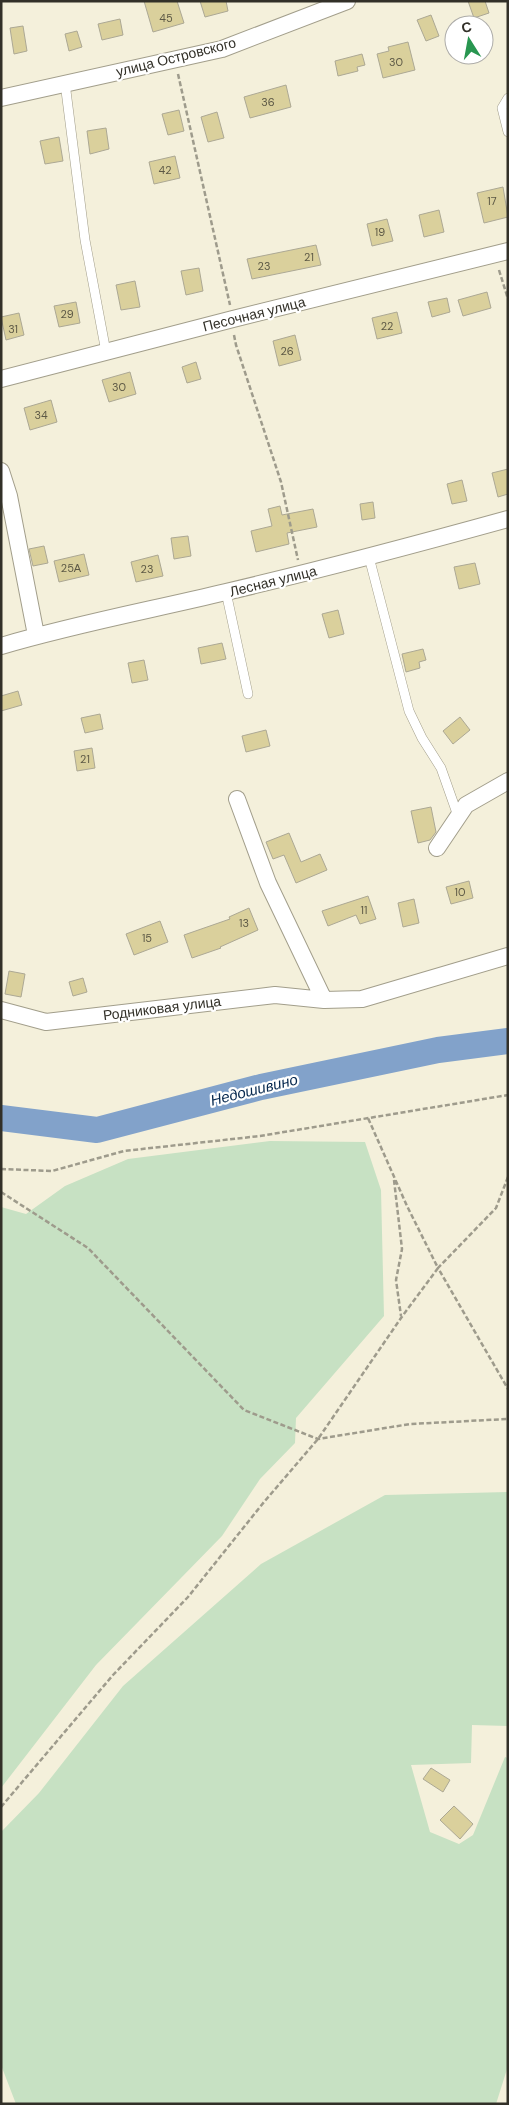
<svg xmlns="http://www.w3.org/2000/svg" width="509" height="2105" font-family="'DM Sans',sans-serif">
	<style>
		.green { fill: #c7e1c3 }
		.lines { fill: none; stroke-linecap: round; stroke-linejoin: round }
		.river { stroke: #82a2ca; stroke-width: 26 }
		.building { fill: #dad09c; stroke: #aca894 }
		.service-casing { stroke: #a29e8b; stroke-width: 10 }
		.minor-casing { stroke: #a29e8b; stroke-width: 18 }
		.path { stroke: #9e9b8c; stroke-width: 2.5; stroke-dasharray: 5 2.5; stroke-linecap: butt }
		.service { stroke: #fff; stroke-width: 9 }
		.minor { stroke: #fff; stroke-width: 16 }
		.labels { text-anchor: middle; stroke-width: 4.5; stroke-linejoin: round; paint-order: stroke }
		.number-label { font-size: 11px; fill: #5c5845 }
		.street-label { font-size: 14px; fill: #323028; stroke: #fff }
		.water-label { font-size: 15px; font-style: italic; fill: #07294f; stroke: #fff }
	</style>
	<rect width="100%" height="100%" fill="#f4f0db"/>
	<path class="green" d="M270,1141L365,1142L381,1190L384,1316L296,1418L295,1443L260,1479L222,1536L96,1665L1,1788V1207L26,1214L65,1186L128,1159Z
		M508,1492V1726L472,1725L471,1763L411,1765L430,1832L459,1844L473,1835L505,1757L508,1758V2066L496,2104H16L1,2065V1832L39,1793L123,1686L261,1564L385,1495Z"/>
	<g class="lines">
		<path class="river" d="M1,1118L97,1130L261,1087L438,1050L508,1041"/>
	</g>
	<path class="building" d="M144,1H177L184,23L153,32Z
		M200,1H226L228,11L205,17Z
		M468,1H485L489,13L474,18Z
		M431,15L439,36L426,41L417,20Z
		M120,19L123,35L102,40L98,24Z
		M23,26L27,51L14,54L10,28Z
		M77,31L82,47L69,51L65,34Z
		M408,42L415,70L383,78L377,54L389,51L388,47Z
		M362,54L365,65L357,67L358,71L338,76L335,61Z
		M286,85L291,107L250,118L244,97Z
		M179,110L184,131L168,135L162,114Z
		M217,112L224,138L208,142L201,117Z
		M106,128L109,149L90,154L87,131Z
		M59,137L63,161L45,164L40,141Z
		M175,156L180,178L154,184L149,162Z
		M503,187L508,217L484,223L477,193Z
		M439,210L444,232L424,237L419,215Z
		M387,219L393,241L372,246L367,224Z
		M316,245L321,265L252,279L247,259Z
		M199,268L203,291L186,295L181,271Z
		M135,281L140,307L121,310L116,285Z
		M487,292L491,308L463,316L458,300Z
		M447,298L450,312L432,317L428,302Z
		M76,302L80,323L59,327L54,306Z
		M397,312L402,333L377,339L372,318Z
		M19,313L24,335L6,340L1,317Z
		M295,335L301,360L279,366L273,341Z
		M196,362L201,379L187,383L182,367Z
		M130,372L136,394L109,402L102,380Z
		M51,400L57,422L30,430L24,408Z
		M508,469V494L498,497L492,473Z
		M462,480L467,501L452,504L447,484Z
		M373,502L375,518L362,520L360,504Z
		M280,506L282,515L313,509L317,527L287,533L289,544L256,552L251,531L272,526L268,509Z
		M188,536L191,556L174,559L171,538Z
		M44,546L48,563L33,566L29,549Z
		M84,554L89,575L59,582L54,561Z
		M158,555L163,576L136,582L131,562Z
		M475,563L480,584L459,589L454,567Z
		M338,610L344,634L329,638L322,614Z
		M222,643L226,659L201,664L198,648Z
		M423,649L426,660L419,662L420,668L406,672L402,654Z
		M144,660L148,680L132,683L128,663Z
		M18,691L22,705L1,711V696Z
		M100,714L103,729L85,733L81,718Z
		M460,717L470,730L453,744L443,731Z
		M266,730L270,746L246,752L242,736Z
		M92,748L95,768L77,771L74,751Z
		M431,807L436,832L430,840L418,843L411,811Z
		M289,833L301,862L320,854L327,870L296,883L284,855L273,859L266,842Z
		M469,881L473,898L451,904L446,887Z
		M368,896L376,919L360,924L356,915L328,926L322,911Z
		M414,899L419,923L403,927L398,903Z
		M249,908L258,930L220,947L221,948L192,958L184,935L230,919L229,917Z
		M160,921L168,942L134,955L126,934Z
		M9,971L25,974L21,997L5,994Z
		M83,978L87,992L73,996L69,982Z
		M431,1768L450,1780L443,1792L423,1779Z
		M454,1806L473,1824L460,1839L440,1820Z"/>
	<g class="lines">
		<defs>
			<path id="service" d="M65,83L85,240L106,352
				M508,98L502,108L508,132
				M369,557L409,711L422,738L441,768L458,816
				M226,592L248,694"/>
			<path id="minor" d="M1,98L222,49L347,1
				M1,379L233,319L508,251
				M1,471L9,496L36,635
				M1,646C75,624 151,610 226,592C320,570 414,545 508,519
				M237,799L268,883L324,1000
				M437,848L466,805L508,781
				M1,1010L46,1022L275,995L324,1000L362,999L508,956"/>
		</defs>
		<use href="#service" class="service-casing"/>
		<use href="#minor" class="minor-casing"/>
		<path class="path" d="M178,74L230,305
			M499,270L508,299
			M234,335L236,345L281,482L298,560
			M1,1169L52,1171L124,1151L260,1136L508,1095
			M508,1177L496,1208L438,1268L508,1389
			M394,1180L402,1249L396,1280L401,1316
			M1,1192L88,1248L244,1410L318,1439L410,1424L508,1419
			M1,1807L113,1675L188,1597L264,1502L318,1439L401,1318L438,1268L407,1206L368,1118"/>
		<use href="#service" class="service"/>
		<use href="#minor" class="minor"/>
	</g>
	<g class="labels">
		<g class="number-label">
			<text x="166" y="22">45</text>
			<text x="396" y="66">30</text>
			<text x="268" y="106">36</text>
			<text x="165" y="174">42</text>
			<text x="492" y="205">17</text>
			<text x="380" y="236">19</text>
			<text x="309" y="261">21</text>
			<text x="264" y="270">23</text>
			<text x="67" y="318">29</text>
			<text x="387" y="330">22</text>
			<text x="13" y="333">31</text>
			<text x="287" y="355">26</text>
			<text x="119" y="391">30</text>
			<text x="41" y="419">34</text>
			<text x="71" y="572">25А</text>
			<text x="147" y="573">23</text>
			<text x="85" y="763">21</text>
			<text x="460" y="896">10</text>
			<text x="364" y="914">11</text>
			<text x="244" y="927">13</text>
			<text x="147" y="942">15</text>
		</g>
		<g class="street-label">
			<text transform="translate(176 57) rotate(-14)" y="5">улица Островского</text>
			<text transform="translate(254 314) rotate(-14)" y="5">Песочная улица</text>
			<text transform="translate(273 581) rotate(-14)" y="5">Лесная улица</text>
			<text transform="translate(162 1008) rotate(-7)" y="5">Родниковая улица</text>
		</g>
		<g class="water-label">
			<text transform="translate(254 1090) rotate(-14)" y="5">Недошивино</text>
		</g>
	</g>
	<rect width="509" height="2105" fill="none" stroke="#323028" stroke-width="5"/>
	<g transform="translate(469 40) rotate(349)"><circle r="24" fill="#ffffff" stroke="#adaca9"/>
	<path d="M0-4L9 19L0 12L-9 19Z" fill="#289650"/>
	<text y="-8" font-size="14" font-weight="bold" text-anchor="middle" fill="#323028">С</text>
	</g>
</svg>
